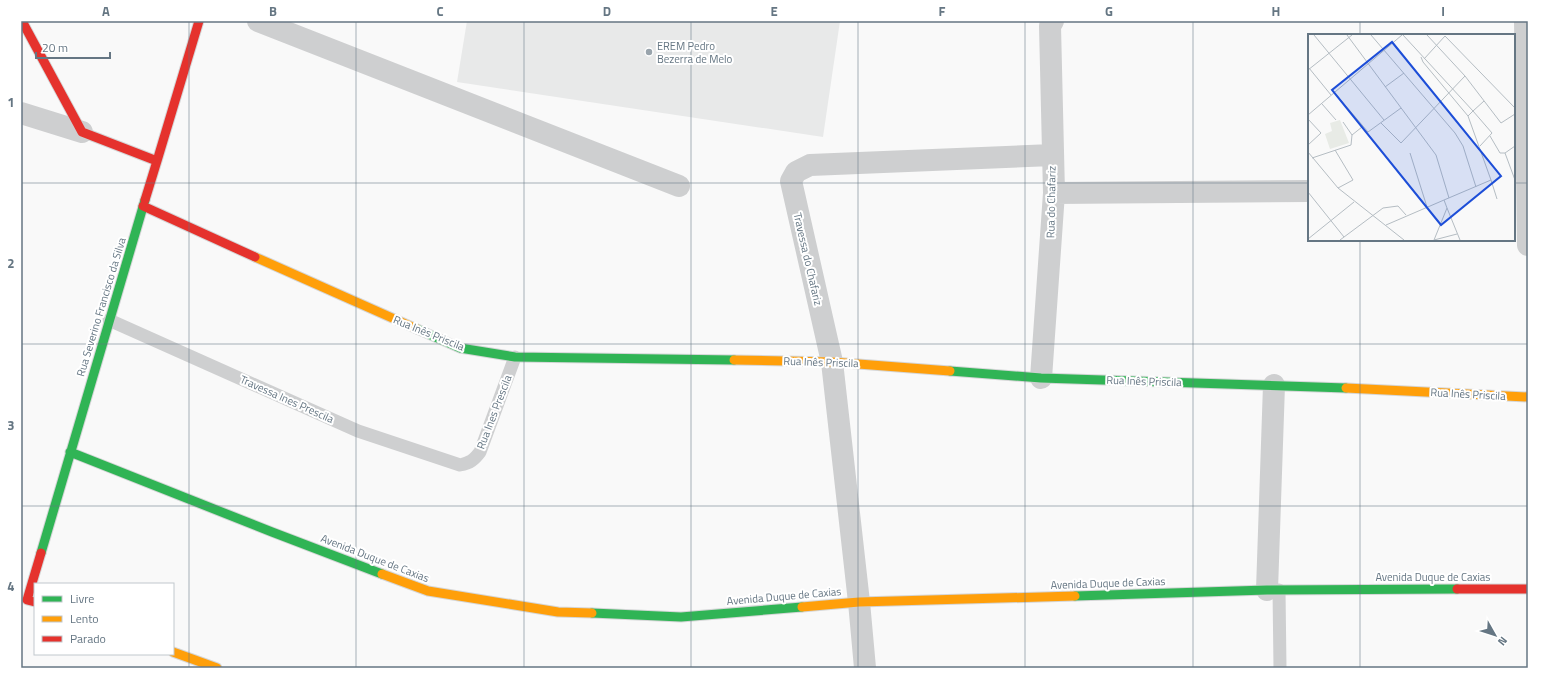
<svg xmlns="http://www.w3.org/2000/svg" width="1549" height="689" font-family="'Titillium Web',sans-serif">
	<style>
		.built { fill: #e8e9e9 }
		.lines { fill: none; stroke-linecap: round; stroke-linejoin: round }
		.fast-casing { stroke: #d5d6d7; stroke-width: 11 }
		.slow-casing { stroke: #d5d6d7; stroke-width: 11 }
		.jam-casing { stroke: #d5d6d7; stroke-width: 11 }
		.lane { stroke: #cecfd0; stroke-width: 13 }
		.street { stroke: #cecfd0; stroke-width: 22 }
		.fast { stroke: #30b455; stroke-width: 9 }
		.slow { stroke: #ff9f0a; stroke-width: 9 }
		.jam { stroke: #e5322d; stroke-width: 9 }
		.grid { fill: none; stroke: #657683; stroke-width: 1; stroke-opacity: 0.55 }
		.poi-dot { fill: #99a4ac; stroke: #fff; stroke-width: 1.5 }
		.labels { text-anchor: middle; stroke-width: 4; stroke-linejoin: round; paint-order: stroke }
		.poi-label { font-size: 11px; fill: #657683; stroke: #fff; text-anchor: start }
		.street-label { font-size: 11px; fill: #657683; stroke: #fff }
		.inset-road { fill: none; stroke: #b5bdc3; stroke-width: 1 }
		.view { fill: #1d4ed8; fill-opacity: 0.15; stroke: #1d4ed8; stroke-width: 2 }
		.inset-edge { fill: none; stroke: #657683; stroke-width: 2 }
		.neatline { fill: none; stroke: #657683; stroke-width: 1.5 }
		.grid-label { font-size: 13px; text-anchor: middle; font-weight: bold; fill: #657683 }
	</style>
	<rect width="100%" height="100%" fill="#f9f9f9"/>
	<path class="built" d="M467,21H840L823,137L457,82Z"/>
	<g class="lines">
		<defs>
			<path id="fast" d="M417,329L460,348L515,357L734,360
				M950,371L1041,378L1346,388
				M70,452L272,532L382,574
				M41,553L145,200
				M1075,596L1267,590L1457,589
				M592,613L681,617L802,607"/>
			<path id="slow" d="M255,257L417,329
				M734,360L832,362L950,371
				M1346,388L1528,397
				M382,574L428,591L558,612L592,613
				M802,607L859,602L1075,596
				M173,652L217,668"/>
			<path id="jam" d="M22,21L82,132L157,161L145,200
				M157,161L199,21
				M143,206L255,257
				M1457,589H1528
				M35,602L27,600L41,553"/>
		</defs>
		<use href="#fast" class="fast-casing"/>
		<use href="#slow" class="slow-casing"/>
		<use href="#jam" class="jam-casing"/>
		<path class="lane" d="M109,320L358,431L460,465C470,463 474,460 480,452L515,357
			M1279,590L1280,668"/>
		<path class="street" d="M258,21L679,186
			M1525,21L1528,245
			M21,113L82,132
			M1054,193L1309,191
			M1041,378L1054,193L1050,26L1053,21
			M1267,590L1274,385
			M865,668L859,602L832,362L791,181L796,172L810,165L1052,155"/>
		<use href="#fast" class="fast"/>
		<use href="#slow" class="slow"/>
		<use href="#jam" class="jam"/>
	</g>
	<path class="grid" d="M189,21V668M356,21V668M524,21V668M691,21V668M858,21V668M1025,21V668M1193,21V668M1360,21V35M21,183H1309M1514,183H1528M1360,240V668M21,344H1528M21,506H1528"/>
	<circle class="poi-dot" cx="649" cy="52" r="4"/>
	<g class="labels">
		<g class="poi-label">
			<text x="657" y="50">EREM Pedro<tspan x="657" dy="13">Bezerra de Melo</tspan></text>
		</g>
		<g class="street-label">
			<text transform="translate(1051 202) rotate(-89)" y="4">Rua do Chafariz</text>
			<text transform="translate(808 259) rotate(77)" y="4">Travessa do Chafariz</text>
			<text transform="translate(101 307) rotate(-73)" y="4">Rua Severino Francisco da Silva</text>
			<text transform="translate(429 333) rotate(22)" y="4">Rua Inês Priscila</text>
			<text transform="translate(821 362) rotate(2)" y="4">Rua Inês Priscila</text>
			<text transform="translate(1144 381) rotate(2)" y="4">Rua Inês Priscila</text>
			<text transform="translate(1468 394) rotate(3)" y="4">Rua Inês Priscila</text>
			<text transform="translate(287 399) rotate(24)" y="4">Travessa Ines Prescila</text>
			<text transform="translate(494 412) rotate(-69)" y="4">Rua Ines Prescila</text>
			<text transform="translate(375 558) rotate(21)" y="4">Avenida Duque de Caxias</text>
			<text x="1433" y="581">Avenida Duque de Caxias</text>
			<text transform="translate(1108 583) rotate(-2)" y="4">Avenida Duque de Caxias</text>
			<text transform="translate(784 596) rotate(-5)" y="4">Avenida Duque de Caxias</text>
		</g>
	</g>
	<g transform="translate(1308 34)">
		<rect width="207" height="207" fill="#f9f9f9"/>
		<path d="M32,86L41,109L22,115L17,100L24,97L22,89Z" fill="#e8ebe6"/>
		<path class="inset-road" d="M6,1L76,86M39,1L128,121L141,164M63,1L147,99L155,112L168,153M95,1L165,77L160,82M119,1L157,42L193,89L207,80M137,2L207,74M113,23L115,28L160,82L183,146L136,166L139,174L126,206M116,25L137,2M1,34L23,61M0,36L44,1M77,53L96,39M26,58L60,98L93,74M14,70L28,86M0,81L94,1M0,85L13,99L0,111M35,88L44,101M73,89L93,109L157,42M182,102L192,119H197M172,112L184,99L165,77L176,67M27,116L45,146L30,154M0,118L30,154L96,206M102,119L119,173M197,119L207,146M197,119L207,112M4,124L43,111L44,101L54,93M183,146L189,165M0,158L36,203M139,174L152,206M78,191L136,166M0,205L46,168M32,206L75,174L90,172L98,181M126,206L149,200"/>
		<path class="view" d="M84,8L193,142L133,191L24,56Z"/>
		<rect width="207" height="207" class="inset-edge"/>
	</g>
	<rect width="1549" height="689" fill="none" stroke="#ffffff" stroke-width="44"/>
	<rect x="34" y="583" width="140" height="72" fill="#ffffff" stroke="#c1c8cd"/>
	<rect x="42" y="596" width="20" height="6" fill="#30b455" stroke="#c1c8cd"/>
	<text x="70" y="603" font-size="12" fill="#657683">Livre</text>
	<rect x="42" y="616" width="20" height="6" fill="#ff9f0a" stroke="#c1c8cd"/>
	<text x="70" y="623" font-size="12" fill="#657683">Lento</text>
	<rect x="42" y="636" width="20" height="6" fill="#e5322d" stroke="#c1c8cd"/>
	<text x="70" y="643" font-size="12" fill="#657683">Parado</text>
	<g transform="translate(1495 635) rotate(129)" stroke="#ffffff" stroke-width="3" paint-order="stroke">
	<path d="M0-3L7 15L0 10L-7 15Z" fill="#657683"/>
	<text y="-6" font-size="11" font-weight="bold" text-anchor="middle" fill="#657683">N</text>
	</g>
	<path d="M36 52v6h74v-6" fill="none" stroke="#657683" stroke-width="2"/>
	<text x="42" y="52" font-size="12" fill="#657683" stroke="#ffffff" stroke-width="3" paint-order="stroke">20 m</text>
	<rect x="22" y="22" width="1505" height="645" class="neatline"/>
	<g class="grid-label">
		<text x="106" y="16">A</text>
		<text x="273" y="16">B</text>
		<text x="440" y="16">C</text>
		<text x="607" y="16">D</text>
		<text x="774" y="16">E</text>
		<text x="942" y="16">F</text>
		<text x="1109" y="16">G</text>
		<text x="1276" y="16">H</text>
		<text x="1443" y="16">I</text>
		<text x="11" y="107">1</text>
		<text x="11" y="268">2</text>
		<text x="11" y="430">3</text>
		<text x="11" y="591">4</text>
	</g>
</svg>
